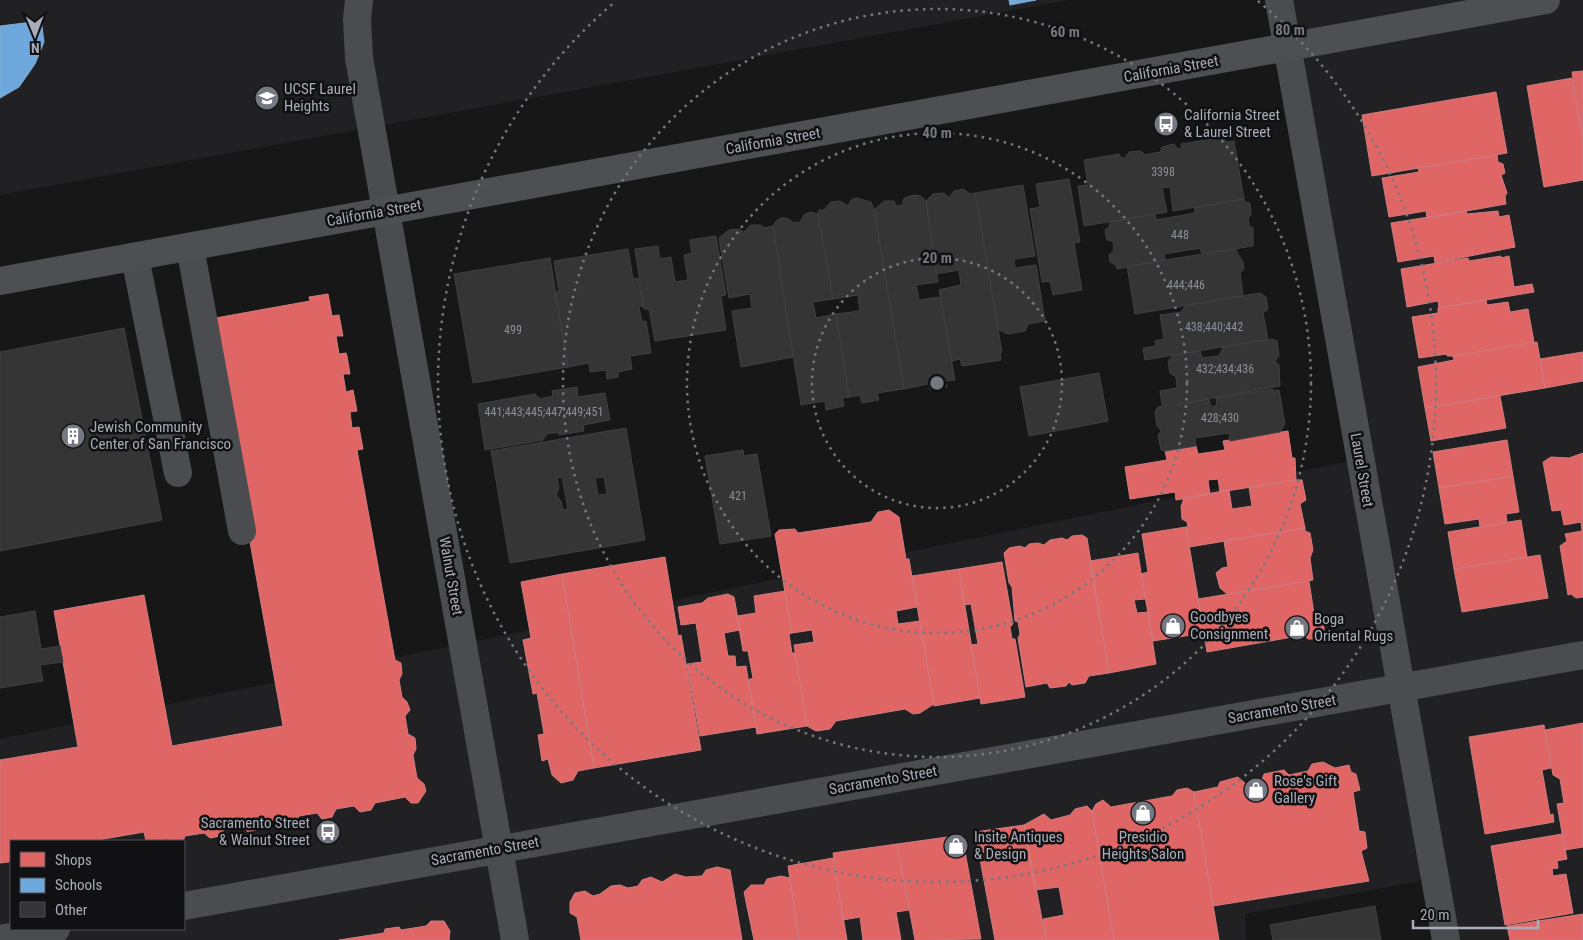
<svg xmlns="http://www.w3.org/2000/svg" width="1583" height="940" font-family="'Roboto Condensed',sans-serif">
	<style>
		.built { fill: #212123; fill-rule: evenodd }
		.shops { fill: #e06666; stroke: #cf7b7f }
		.schools { fill: #6fa8dc; stroke: #80aad1 }
		.building { fill: #353536; stroke: #3f4043; fill-rule: evenodd }
		.lines { fill: none; stroke-linecap: round; stroke-linejoin: round }
		.minor { stroke: #4b4c50; stroke-width: 28 }
		.major { stroke: #4d4f52; stroke-width: 28 }
		.ring { fill: none; stroke: #757880; stroke-width: 2.5; stroke-dasharray: 2.5 5 }
		.labels { text-anchor: middle; stroke-width: 5; stroke-linejoin: round; paint-order: stroke }
		.number-label { font-size: 12px; fill: #8b8f98 }
		.street-label { font-size: 15px; fill: #a8adb8; stroke: #111113 }
		.poi-label { font-size: 15px; fill: #a8adb8; stroke: #111113; text-anchor: start }
		.centre { fill: #757880; stroke: #111113; stroke-width: 2.5 }
		.ring-label { font-size: 15px; text-anchor: middle; font-weight: bold; fill: #757880; stroke: #111113; stroke-width: 5; stroke-linejoin: round; paint-order: stroke }
	</style>
	<rect width="100%" height="100%" fill="#171717"/>
	<path class="built" d="M0,0H1069L0,195Z
		M1279,0H1583V940H1446L1435,878L1245,914L1246,940H0V739L1360,459ZM11,841H184V929H11Z"/>
	<path class="shops" d="M1583,71V141L1572,72Z
		M1572,78L1583,141V180L1544,187L1527,86Z
		M1496,92L1507,153L1372,176L1362,115Z
		M1497,155L1498,162L1503,164L1505,173L1501,175L1507,193L1505,196L1506,204L1427,218L1426,211L1389,217L1382,178L1419,172L1418,168Z
		M1466,211L1467,214L1498,211L1499,217L1509,215L1515,247L1435,263L1434,256L1398,262L1391,223Z
		M1501,256V258L1509,256L1514,287L1532,284L1534,292L1439,308L1438,301L1407,307L1401,269L1468,258L1469,261Z
		M328,294L332,316L339,315L343,336H336L339,354L346,353L347,356L350,374H343L346,392L353,390L357,411L350,412L352,428L359,427L363,449L357,450L395,660L401,663L402,674L399,680L402,697L407,702L410,710L405,716L408,734L415,738L416,749L413,755L417,778L424,784L426,791L418,803H411L405,797L375,803L371,810L360,812L354,806L336,809L332,817L322,819L317,813L299,816L294,823L285,825L280,819L263,823L256,830L248,832L242,826L225,829L220,836L210,838L204,833L185,836L183,841L167,839L146,841L144,832L92,841H11L9,862L0,863V760L78,747L54,611L144,595L172,746L283,726L210,319L310,301L309,297Z
		M1486,300L1487,305L1508,302L1510,312L1528,309L1534,342L1453,356H1447V354L1419,358L1412,317L1438,313V308Z
		M1537,342L1545,388L1425,408L1418,367L1454,360L1453,356Z
		M1583,352V381L1545,388L1540,359Z
		M1500,396L1506,428L1431,441L1425,408Z
		M1288,431L1292,458H1295L1296,480L1220,492L1218,479L1208,480L1210,494L1176,500L1175,492L1130,499L1125,467L1167,460L1165,451L1196,446L1198,454L1225,450L1223,441Z
		M1507,440L1513,476L1439,488L1433,452Z
		M1583,453V597L1576,598L1571,594L1568,595L1560,546L1567,541L1565,534L1582,531L1581,522L1564,525L1561,510L1552,511L1543,462L1551,457L1569,458Z
		M1513,476L1519,512L1506,514L1507,522L1480,527L1479,519L1445,524L1439,488Z
		M1296,480H1302L1306,500L1300,504L1305,528L1189,547L1186,527H1188L1187,522L1182,519L1181,507L1184,498L1229,490L1232,509L1252,506L1249,487Z
		M889,510L899,517L906,559H909L917,607L896,611L898,624L920,621L934,704L920,713L913,714L905,709L836,721L830,729L816,731L807,726L794,645L814,642L812,630L792,633L775,534L779,530L795,529L798,533L871,522L878,512Z
		M1521,520L1527,557L1454,569L1448,532Z
		M1186,527L1204,633L1153,641L1141,574L1148,572L1142,534Z
		M1305,528V531L1310,533L1313,550L1310,558L1313,580L1227,594L1220,588L1216,573L1222,568L1228,567L1224,541Z
		M1082,535L1087,538L1109,673L1089,676L1085,683L1072,685L1069,682L1066,686L1050,688L1047,683L1026,687L1018,638L1020,634L1018,622L1015,621L1012,587L1009,583L1004,553L1009,548L1020,546L1025,548L1029,544L1038,543L1044,545L1050,540L1062,538L1067,540L1072,536Z
		M1138,553L1145,599L1134,600L1137,613L1148,612L1156,664L1109,673L1090,561Z
		M1540,555L1548,598L1462,612L1454,569Z
		M665,557L678,636L681,635L701,750L594,768L562,574Z
		M1002,562L1013,624L1010,627L1012,639H1015L1025,697L981,704L971,645L978,644L971,604L964,605L959,569Z
		M959,569L980,698L934,706L912,576Z
		M562,574L594,768L578,771L573,780L561,783L552,775L548,759L542,761L538,735L544,734L537,693L533,694L523,640L531,638L521,582Z
		M1309,581L1314,614L1324,622V631L1315,639H1308L1304,635L1207,652L1198,599Z
		M785,591L792,633L789,634L792,653H795L807,726L757,734L748,680L753,678L748,651H743L737,616L756,613L754,596Z
		M728,594L734,597L740,630L724,633L728,656H735L736,667L746,666L756,727L700,736L687,664L702,662L696,623L681,625L678,607L702,603L708,598Z
		M1583,723V847L1565,850L1557,804L1564,803L1560,779L1553,775L1545,730Z
		M1544,725L1551,768L1542,770L1550,815L1553,814L1554,822L1485,834L1469,737Z
		M1323,762L1335,768L1349,765L1351,772L1356,774L1360,790L1353,792L1359,831L1365,832L1367,848L1361,851L1369,881L1213,906L1194,792L1218,787L1220,782L1238,777L1246,784L1262,780L1264,774L1284,770L1289,775L1308,771L1312,764Z
		M1187,788L1194,792L1219,940H1114L1092,811L1096,804L1103,800L1111,807L1172,796L1177,790Z
		M1087,806L1092,811L1114,940H1046L1043,919L1064,915L1059,887L1035,890L1024,825L1044,814L1051,820L1070,815L1075,809Z
		M1024,825L1046,940H995L975,832Z
		M1562,834L1567,859L1557,861L1558,868L1552,869L1553,876L1566,874L1573,913L1505,925L1491,846Z
		M962,835L981,939L915,940L897,844Z
		M897,844L909,910L896,912L901,940H863L860,917L843,920L833,853Z
		M833,858L847,940H799L788,866Z
		M717,867L730,870L742,940H581L577,917L570,913V902L575,893L585,891L593,896L600,894L611,886L620,885L628,888L638,886L642,880L651,877L662,882L675,874L686,877L702,876L706,870Z
		M781,876L790,878L799,940H754L744,892L751,885H764L767,879Z
		M1583,914V940H1510L1507,926Z
		M431,921H444L450,931L449,940H339L384,933L385,929L399,927L401,930L426,926Z"/>
	<path class="schools" d="M1009,0H1036L1010,5Z
		M41,19L44,42L35,64L19,87L0,98V26L41,21Z"/>
	<path class="building" d="M1225,137V142L1234,141L1244,199L1173,211L1170,187L1162,188L1167,212L1084,226L1078,186L1088,185L1084,160L1119,154L1121,158H1125L1129,152L1141,151L1145,155L1160,152L1162,147L1174,144L1178,149L1182,148L1181,144Z
		M1069,179L1080,242L1074,243L1082,290L1053,295L1050,281L1042,282L1030,209L1040,207L1036,184Z
		M1023,185L1035,256L1014,259L1015,268L1036,265L1045,321L1028,324L1025,331L1008,334L998,329L975,193Z
		M963,189L970,194L975,193L1002,352L1000,353L1001,360L962,366L960,359L952,361L939,290L961,285L959,270L936,274L926,201L933,194L944,193L949,198L954,191Z
		M915,195L920,196L926,201L938,282L916,285L919,300L940,297L955,380L945,381L947,387L930,390L928,384L904,389L874,210L884,201H894L896,206L903,205V200L906,197Z
		M856,198L871,202L874,210L904,389L877,393L879,400L862,403L860,395L849,397L836,314L860,311L858,295L833,299L818,214L819,210H824L831,202L840,201L848,206L851,200Z
		M1244,199L1245,202L1250,203L1251,215L1248,217L1249,226L1253,228V246L1202,254L1200,248L1164,254L1165,260L1117,269L1116,265L1110,262L1109,255L1114,251L1113,241L1107,240L1105,230L1110,227L1109,222L1155,214L1156,220L1195,213V208Z
		M810,212L818,214L833,299L813,302L816,318L836,314L849,397L842,398L844,406L826,410L825,401L801,405L773,226L776,221L781,218H787L794,223L800,222L804,215Z
		M751,225H760L764,228L773,226L793,357L741,367L732,311L752,308L750,294L729,298L719,238L729,230L739,229L744,232Z
		M716,236L726,295L721,296L726,330L655,341L649,309H644L635,249L658,246L660,259L671,257L675,282L688,280L684,255L692,253L690,240Z
		M628,249L633,279L638,278L643,306L639,307L642,322L646,321L651,353L630,356L632,369L618,372V377L607,379L606,370L590,372L589,363L568,367L555,292H559L554,261Z
		M1235,249L1243,262L1244,269L1240,273L1243,296L1135,314L1127,266Z
		M550,258L568,367L473,383L454,274Z
		M1260,293L1266,297L1268,309L1263,313L1268,339L1145,360L1143,348L1156,346L1155,341L1164,339L1160,315L1181,312L1186,305Z
		M124,328L162,520L0,551V352Z
		M1272,339L1277,341L1279,355L1275,362L1279,365L1280,386L1180,404V402L1162,405L1160,391L1177,388L1176,377L1170,373L1168,361L1172,356L1200,351L1202,358L1219,356L1223,347Z
		M1099,373L1108,421L1029,436L1020,387Z
		M577,387L578,397L605,393L610,420L583,425L584,431L559,435V432L547,434L543,440L485,450L478,404L535,394L540,399L553,396L552,391Z
		M1273,389V391L1279,390L1285,424L1280,432L1230,441L1229,433L1195,438L1196,446L1165,451L1161,450L1158,435L1161,431L1157,425L1155,412L1158,407L1209,399L1211,407L1217,405L1216,398Z
		M626,428L645,540L510,563L491,451ZM562,477L568,509L563,510L561,501L556,495L559,488L557,478ZM604,477L607,494L598,495L595,478Z
		M743,450L744,456L757,454L771,536L720,544L705,456Z
		M35,611L41,649L60,646L63,662L40,665L43,681L0,688V617Z
		M1375,906L1381,940H1273L1270,925Z"/>
	<g class="lines">
		<path class="minor" d="M359,0L357,19L359,58L515,940
			M1279,0L1446,940
			M190,247L242,531
			M135,257L178,473
			M184,906L1583,655
			M0,939L56,929"/>
		<path class="major" d="M0,281L1546,0"/>
	</g>
	<g class="ring">
		<circle cx="937" cy="383" r="125"/>
		<circle cx="937" cy="383" r="250"/>
		<circle cx="937" cy="383" r="374"/>
		<path d="M1258 1A499 499 0 1 1 616 1"/>
	</g>
	<defs>
		<symbol id="university-disc" viewBox="-11 -11 22 22"><circle r="9.5" fill="#757880" stroke="#111113"/><path d="M0-5L7-2L0 1L-7-2ZM-4 1L0 2.5L4 1V4Q0 6-4 4Z" fill="#fff"/></symbol>
		<symbol id="bus-disc" viewBox="-11 -11 22 22"><circle r="9.5" fill="#757880" stroke="#111113"/><path d="M-5-6H5V4H4V6H2V4H-2V6H-4V4H-5ZM-3.5-4V0h7V-4ZM-3.5 1.2v1.5H-2V1.2ZM2 1.2v1.5H3.5V1.2Z" fill="#fff"/></symbol>
		<symbol id="building-disc" viewBox="-11 -11 22 22"><circle r="9.5" fill="#757880" stroke="#111113"/><path d="M-4-6H4V6H1V3H-1V6H-4ZM-2.5-4.3h1.7v1.8h-1.7ZM.8-4.3h1.7v1.8H.8ZM-2.5-1h1.7V.8h-1.7ZM.8-1h1.7V.8H.8Z" fill="#fff"/></symbol>
		<symbol id="shop-disc" viewBox="-11 -11 22 22"><circle r="9.5" fill="#757880" stroke="#111113"/><path d="M-5-2.5h2.3a2.7 3.5 0 0 1 5.4 0H5L5.5 6h-11ZM-1.5-2.5h3a1.5 2.3 0 0 0-3 0Z" fill="#fff"/></symbol>
	</defs>
	<g fill-rule="evenodd">
		<use href="#university-disc" x="253" y="84" width="28" height="28"/>
		<use href="#bus-disc" x="1152" y="110" width="28" height="28"/>
		<use href="#building-disc" x="59" y="422" width="28" height="28"/>
		<use href="#shop-disc" x="1159" y="612" width="28" height="28"/>
		<use href="#shop-disc" x="1283" y="614" width="28" height="28"/>
		<use href="#shop-disc" x="1242" y="776" width="28" height="28"/>
		<use href="#shop-disc" x="1129" y="799" width="28" height="28"/>
		<use href="#bus-disc" x="314" y="818" width="28" height="28"/>
		<use href="#shop-disc" x="942" y="832" width="28" height="28"/>
	</g>
	<g class="labels">
		<g class="number-label">
			<text x="1163" y="176">3398</text>
			<text x="1180" y="239">448</text>
			<text x="1186" y="289">444;446</text>
			<text x="1214" y="331">438;440;442</text>
			<text x="513" y="334">499</text>
			<text x="1225" y="373">432;434;436</text>
			<text x="544" y="416">441;443;445;447;449;451</text>
			<text x="1220" y="422">428;430</text>
			<text x="738" y="500">421</text>
		</g>
		<g class="street-label">
			<text transform="translate(1171 69) rotate(-10)" y="5">California Street</text>
			<text transform="translate(773 141) rotate(-10)" y="5">California Street</text>
			<text transform="translate(374 213) rotate(-10)" y="5">California Street</text>
			<text transform="translate(1362 470) rotate(80)" y="5">Laurel Street</text>
			<text transform="translate(451 576) rotate(80)" y="5">Walnut Street</text>
			<text transform="translate(1282 709) rotate(-10)" y="5">Sacramento Street</text>
			<text transform="translate(883 780) rotate(-10)" y="5">Sacramento Street</text>
			<text transform="translate(485 851) rotate(-10)" y="5">Sacramento Street</text>
		</g>
		<g class="poi-label">
			<text x="284" y="94">UCSF Laurel<tspan x="284" dy="17">Heights</tspan></text>
			<text x="1184" y="120">California Street<tspan x="1184" dy="17">&amp; Laurel Street</tspan></text>
			<text x="90" y="432">Jewish Community<tspan x="90" dy="17">Center of San Francisco</tspan></text>
			<text x="1190" y="622">Goodbyes<tspan x="1190" dy="17">Consignment</tspan></text>
			<text x="1314" y="624">Boga<tspan x="1314" dy="17">Oriental Rugs</tspan></text>
			<text x="1274" y="786">Rose's Gift<tspan x="1274" dy="17">Gallery</tspan></text>
			<text x="310" y="828" text-anchor="end">Sacramento Street<tspan x="310" dy="17">&amp; Walnut Street</tspan></text>
			<text x="974" y="842">Insite Antiques<tspan x="974" dy="17">&amp; Design</tspan></text>
			<text x="1143" y="842" text-anchor="middle">Presidio<tspan x="1143" dy="17">Heights Salon</tspan></text>
		</g>
	</g>
	<circle cx="937" cy="383" r="8" class="centre"/>
	<g class="ring-label">
		<text x="1290" y="35">80 m</text>
		<text x="1065" y="37">60 m</text>
		<text x="937" y="138">40 m</text>
		<text x="937" y="263">20 m</text>
	</g>
	<rect x="10" y="840" width="175" height="90" fill="#111113" stroke="#4d4f55"/>
	<rect x="20" y="852" width="25" height="15" fill="#e06666" stroke="#4d4f55"/>
	<text x="55" y="865" font-size="15" fill="#a8adb8">Shops</text>
	<rect x="20" y="878" width="25" height="15" fill="#6fa8dc" stroke="#4d4f55"/>
	<text x="55" y="890" font-size="15" fill="#a8adb8">Schools</text>
	<rect x="20" y="902" width="25" height="15" fill="#353536" stroke="#4d4f55"/>
	<text x="55" y="915" font-size="15" fill="#a8adb8">Other</text>
	<g transform="translate(35 35) rotate(179)" stroke="#111113" stroke-width="4" paint-order="stroke">
	<path d="M0-4L9 19L0 12L-9 19Z" fill="#a8adb8"/>
	<text y="-8" font-size="14" font-weight="bold" text-anchor="middle" fill="#a8adb8">N</text>
	</g>
	<path d="M1413 920v8h125v-8" fill="none" stroke="#a8adb8" stroke-width="2.5"/>
	<text x="1420" y="920" font-size="15" fill="#a8adb8" stroke="#111113" stroke-width="4" paint-order="stroke">20 m</text>
</svg>
